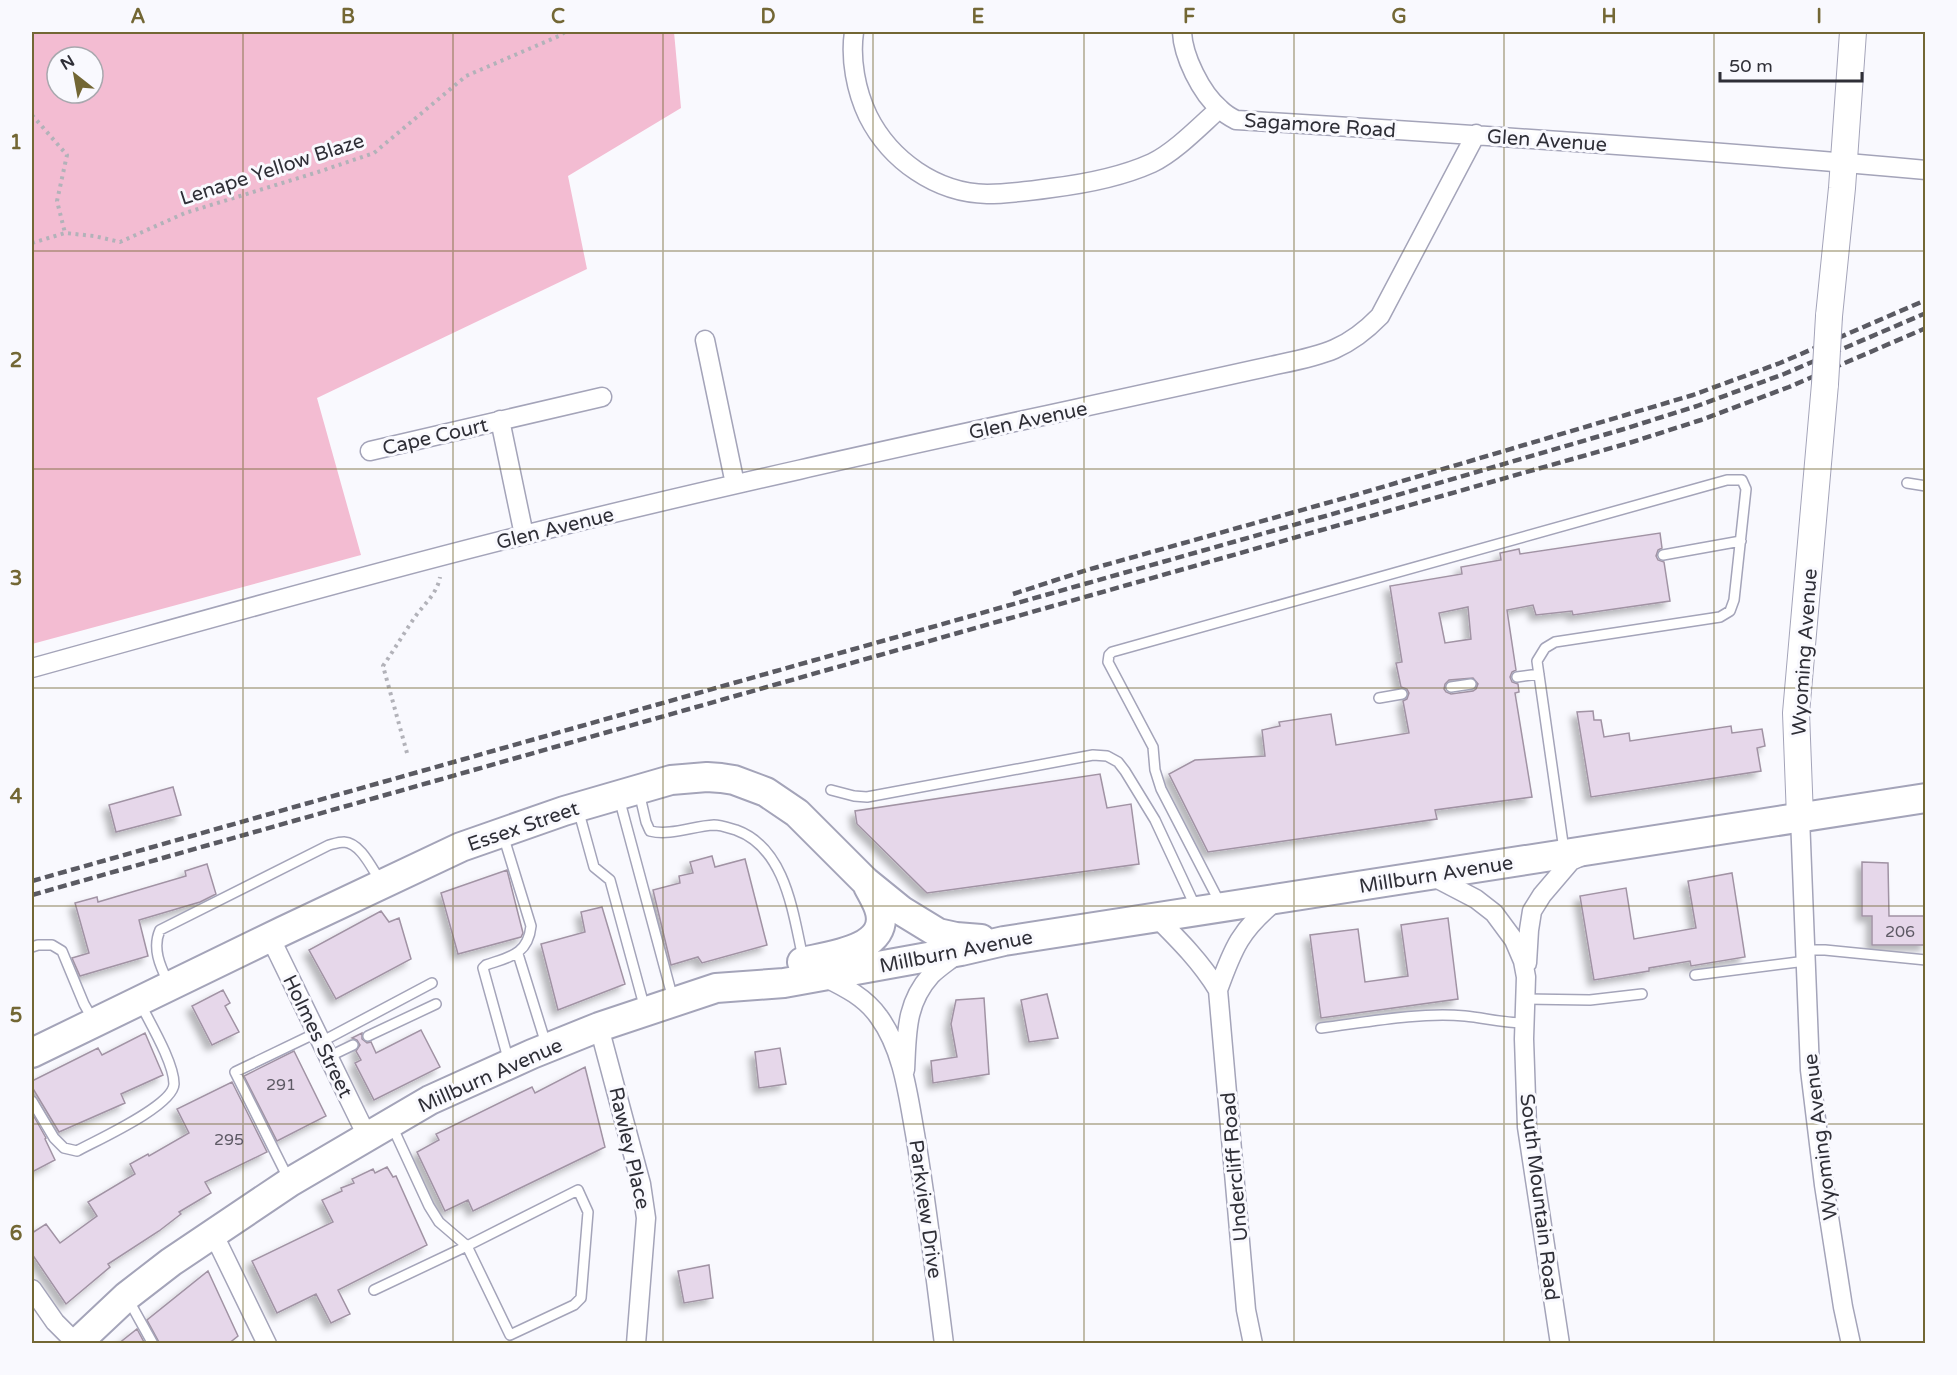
<svg xmlns="http://www.w3.org/2000/svg" width="1957" height="1375" font-family="'Varela Round',sans-serif">
	<style>
		.green { fill: #f3bcd2; fill-rule: evenodd }
		.building { fill: #e6d7ea; stroke: #a193a4; stroke-width: 1.5; fill-rule: evenodd; filter: url(#shadow) }
		.lines { fill: none; stroke-linecap: round; stroke-linejoin: round }
		.service-casing { stroke: #a4a4b9; stroke-width: 12 }
		.minor-casing { stroke: #a4a4b9; stroke-width: 21 }
		.secondary-casing { stroke: #a4a4b9; stroke-width: 28 }
		.primary-casing { stroke: #a4a4b9; stroke-width: 32 }
		.path { stroke: #b2b2b9; stroke-width: 4; stroke-dasharray: 3 4.5; stroke-linecap: butt }
		.service { stroke: #fff; stroke-width: 9 }
		.minor { stroke: #fff; stroke-width: 18 }
		.secondary { stroke: #fff; stroke-width: 26 }
		.primary { stroke: #fff; stroke-width: 28 }
		.rail { stroke: #5a5a62; stroke-width: 4.5; stroke-dasharray: 9 4.5; stroke-linecap: butt }
		.secondary-bridge-casing { stroke: #a4a4b9; stroke-width: 28; stroke-linecap: butt }
		.secondary-bridge { stroke: #fff; stroke-width: 26 }
		.grid { fill: none; stroke: #736734; stroke-width: 1.5; stroke-opacity: 0.55 }
		.labels { text-anchor: middle; stroke-width: 6; stroke-linejoin: round; paint-order: stroke }
		.number-label { font-size: 16px; fill: #5d5964 }
		.street-label { font-size: 20px; fill: #2f2f37; stroke: #f9f9fe }
		.neatline { fill: none; stroke: #736734; stroke-width: 2 }
		.grid-label { font-size: 20px; text-anchor: middle; font-weight: bold; fill: #736734 }
	</style>
	<defs>
		<filter id="shadow"><feDropShadow dx="-5.5" dy="5.5" stdDeviation="3" flood-color="#0004"/></filter>
	</defs>
	<rect width="100%" height="100%" fill="#f9f9fe"/>
	<path class="green" d="M32,32H674L681,108L568,176L587,269L317,398L361,555L32,644ZM57,57H93V93H57Z"/>
	<path class="building" d="M1660,533L1662,548L1658,550L1656,556L1658,560L1664,562L1670,601L1573,615L1572,611L1536,615L1533,605L1507,610L1516,670L1512,672L1510,677L1512,682L1518,684L1519,692L1515,693L1532,797L1435,810L1437,819L1208,852L1169,774L1195,760L1265,756L1262,730L1280,726L1279,722L1331,714L1336,745L1409,733L1403,701L1407,699L1409,693L1407,689L1401,687L1396,663L1402,662L1390,586L1462,574L1461,567L1501,560L1500,553L1519,549L1520,554ZM1468,607L1471,639L1445,643L1439,613ZM1473,678L1478,684L1476,689L1473,691L1451,694L1446,692L1444,689L1445,684L1449,680Z
		M1593,711L1594,720H1601L1604,737L1629,733L1630,741L1731,726L1732,733L1762,729L1765,746L1757,748L1761,771L1591,797L1577,712Z
		M1100,774L1107,808L1131,804L1139,864L927,893L857,824L855,811Z
		M173,787L181,815L116,832L109,805Z
		M712,856L715,867L745,859L767,945L702,963L698,957L671,965L653,890L680,883L679,876L693,873L690,862Z
		M1862,862L1888,863L1889,916H1926V945H1872V916H1862Z
		M207,864L216,894L200,902L139,920L148,956L80,976L72,958L89,953L75,903L97,897L98,902L186,876L185,871Z
		M507,870L523,933L521,937L458,954L441,893Z
		M1732,873L1745,957L1691,966L1690,961L1649,968V971L1594,980L1580,896L1626,888L1634,939L1696,928L1688,881Z
		M602,907L625,984L558,1010L541,944L585,932L581,912Z
		M381,911L389,922L399,918L411,959L336,999L309,950Z
		M1448,918L1458,999L1321,1018L1310,935L1358,929L1365,982L1408,976L1401,925Z
		M223,990L230,1003L225,1006L239,1032L212,1045L192,1006Z
		M1047,994L1058,1038L1029,1042L1021,1000Z
		M984,998L989,1074L933,1083L931,1061L957,1057L951,1024L956,1000Z
		M421,1030L440,1067L374,1100L355,1063L361,1060L356,1051L360,1045L357,1040L352,1038L362,1033V1039L367,1043L371,1042L376,1053Z
		M145,1033L163,1075L121,1094L125,1103L59,1132L32,1087V1081L98,1048L102,1055Z
		M780,1048L786,1084L759,1088L755,1052Z
		M294,1051L326,1116L277,1141L244,1076Z
		M585,1067L605,1147L473,1211L468,1200L445,1211L417,1152L439,1140L436,1134L532,1087L535,1093Z
		M232,1082L267,1152L205,1182L211,1193L179,1212L181,1214L159,1231L108,1264L110,1267L66,1304L32,1254V1233L46,1224L60,1243L97,1216L88,1202L135,1174L130,1164L148,1154L149,1156L189,1133L177,1109Z
		M32,1113L46,1138L45,1139L55,1160L32,1172Z
		M387,1167L393,1177L396,1176L427,1245L338,1290L350,1314L331,1323L316,1294L277,1313L252,1261L333,1222L322,1200L342,1191L341,1188L354,1183L352,1179L373,1169L375,1173Z
		M709,1265L713,1298L684,1303L678,1271Z
		M208,1271L238,1336L228,1344H160L147,1320Z
		M137,1329L145,1344H118Z"/>
	<g class="lines">
		<defs>
			<path id="service" d="M1907,483L1926,486
				M1663,555L1741,541
				M1517,677L1539,674
				M1451,687L1471,684
				M1379,698L1402,694
				M831,790L854,796L867,797L1093,755L1107,756L1118,762L1125,771L1155,820L1196,908
				M639,792L646,822L650,831C671,836 693,826 714,825C721,825 729,828 736,830C786,848 793,914 803,958
				M619,798L673,999
				M578,809L594,867L610,880L645,1009
				M503,835L531,926C528,955 509,957 486,965L483,968L509,1062
				M1220,903L1161,789L1155,770L1153,747L1108,662L1109,655L1112,652L1727,480H1742L1746,489L1734,600L1730,611L1720,617L1555,642L1545,648L1537,661L1564,850
				M32,947L38,945H52L62,951L84,1004L93,1020
				M1806,950H1825L1926,960
				M518,954L546,1044
				M1695,975L1806,961
				M168,982C160,966 152,948 160,930L329,845C333,844 339,842 344,842C361,843 372,869 381,882
				M1525,999L1590,1000L1642,994
				M1321,1028C1368,1022 1418,1012 1465,1016C1485,1018 1504,1023 1525,1023
				M368,1036L436,1004
				M321,1042L432,983
				M328,1057L353,1045
				M32,1101L54,1138L64,1148L77,1151C97,1140 173,1106 174,1084C174,1063 150,1023 140,1003
				M289,1180L235,1072L316,1033
				M374,1290L467,1246L578,1190L588,1212L581,1298L574,1305L510,1335L467,1246L439,1222L429,1206L392,1126
				M128,1299L153,1344"/>
			<path id="minor" d="M854,32C850,59 856,91 868,116C890,160 936,193 987,194C1008,194 1030,191 1051,188C1084,184 1121,177 1152,163C1175,152 1200,126 1219,109
				M1182,32C1183,56 1201,93 1220,109C1224,113 1230,117 1236,120C1466,134 1696,149 1926,170
				M705,340L735,484
				M500,420L524,535
				M370,451L602,397
				M32,668C195,623 359,576 524,535C775,472 1028,420 1280,364C1324,355 1348,349 1380,316L1476,134
				M1800,817L1810,1070L1824,1185L1843,1307L1851,1344
				M1430,875L1476,899L1494,913L1514,940L1523,961L1526,977L1524,1039L1527,1127L1560,1344
				M1156,917C1179,940 1201,962 1218,990L1246,1310L1253,1344
				M270,937L367,1136
				M1527,963L1529,930L1532,911L1542,895L1571,861L1582,856
				M824,977C845,987 866,998 879,1017C903,1050 908,1095 915,1134C927,1204 935,1274 944,1344
				M1218,990C1233,948 1241,929 1276,901
				M599,1027L641,1184L646,1218L636,1344
				M905,1070C907,1034 905,1004 931,975C939,967 949,961 957,954
				M213,1233L267,1344
				M32,1289L55,1322L76,1343"/>
			<path id="secondary" d="M1829,316L1842,188L1853,32
				M1800,817L1796,713L1825,384"/>
			<path id="primary" d="M802,962C828,956 889,950 880,912C878,903 872,894 868,886
				M32,1053L283,931L461,847L564,811L671,780L707,777L721,778L734,780L766,792L797,813L865,881L902,911L938,933L956,937L981,939
				M76,1344L127,1296L171,1262L290,1182L430,1100L532,1054L599,1027L716,988L784,983L961,951L1004,941L1926,798"/>
		</defs>
		<use href="#service" class="service-casing"/>
		<use href="#minor" class="minor-casing"/>
		<use href="#secondary" class="secondary-casing"/>
		<use href="#primary" class="primary-casing"/>
		<path class="path" d="M32,115L67,155L57,201L65,233
			M32,243L65,233L94,236L120,242L185,213L318,172L374,153L466,76L559,36L565,32
			M407,753L383,666C394,650 404,633 415,617C424,604 437,594 440,577"/>
		<use href="#service" class="service"/>
		<use href="#minor" class="minor"/>
		<use href="#secondary" class="secondary"/>
		<use href="#primary" class="primary"/>
		<path class="rail" d="M1013,594L1087,570L1352,496L1693,395L1780,363L1926,300
			M32,881L1329,515L1624,429L1697,406L1784,374L1926,313
			M32,895L1629,443L1701,420L1789,387L1926,328"/>
		<defs>
			<path id="secondary-bridge" d="M1825,384L1829,316"/>
		</defs>
		<use href="#secondary-bridge" class="secondary-bridge-casing"/>
		<use href="#secondary-bridge" class="secondary-bridge"/>
	</g>
	<path class="grid" d="M243,32V1344M453,32V1344M663,32V1344M873,32V1344M1084,32V1344M1294,32V1344M1504,32V1344M1714,32V1344M32,251H1926M32,469H1926M32,688H1926M32,906H1926M32,1124H1926"/>
	<g class="labels">
		<g class="number-label">
			<text x="1900" y="937">206</text>
			<text x="281" y="1090">291</text>
			<text x="229" y="1145">295</text>
		</g>
		<g class="street-label">
			<text transform="translate(1320 125) rotate(4)" y="7">Sagamore Road</text>
			<text transform="translate(1547 140) rotate(4)" y="7">Glen Avenue</text>
			<text transform="translate(272 169) rotate(-18)" y="7">Lenape Yellow Blaze</text>
			<text transform="translate(1028 420) rotate(-12)" y="7">Glen Avenue</text>
			<text transform="translate(435 436) rotate(-13)" y="7">Cape Court</text>
			<text transform="translate(555 528) rotate(-14)" y="7">Glen Avenue</text>
			<text transform="translate(1804 652) rotate(-86)" y="7">Wyoming Avenue</text>
			<text transform="translate(523 826) rotate(-19)" y="7">Essex Street</text>
			<text transform="translate(1436 874) rotate(-9)" y="7">Millburn Avenue</text>
			<text transform="translate(956 951) rotate(-11)" y="7">Millburn Avenue</text>
			<text transform="translate(318 1036) rotate(64)" y="7">Holmes Street</text>
			<text transform="translate(490 1075) rotate(-24)" y="7">Millburn Avenue</text>
			<text transform="translate(1820 1137) rotate(-97)" y="7">Wyoming Avenue</text>
			<text transform="translate(630 1148) rotate(77)" y="7">Rawley Place</text>
			<text transform="translate(1234 1167) rotate(-95)" y="7">Undercliff Road</text>
			<text transform="translate(1540 1197) rotate(83)" y="7">South Mountain Road</text>
			<text transform="translate(926 1209) rotate(82)" y="7">Parkview Drive</text>
		</g>
	</g>
	<rect width="1957" height="1375" fill="none" stroke="#f9f9fe" stroke-width="66"/>
	<g transform="translate(75 75) rotate(329)"><circle r="28" fill="#f9f9fe" stroke="#a8a8ae" stroke-width="1.5"/>
	<path d="M0-4.5L10 22L0 15L-10 22Z" fill="#736734"/>
	<text y="-9" font-size="16" font-weight="bold" text-anchor="middle" fill="#2f2f37">N</text>
	</g>
	<path d="M1720 72v9h142v-9" fill="none" stroke="#2f2f37" stroke-width="3"/>
	<text x="1729" y="72" font-size="18" fill="#2f2f37" stroke="#f9f9fe" stroke-width="4.5" paint-order="stroke">50 m</text>
	<rect x="33" y="33" width="1891" height="1309" class="neatline"/>
	<g class="grid-label">
		<text x="138" y="23">A</text>
		<text x="348" y="23">B</text>
		<text x="558" y="23">C</text>
		<text x="768" y="23">D</text>
		<text x="978" y="23">E</text>
		<text x="1189" y="23">F</text>
		<text x="1399" y="23">G</text>
		<text x="1609" y="23">H</text>
		<text x="1819" y="23">I</text>
		<text x="16" y="149">1</text>
		<text x="16" y="367">2</text>
		<text x="16" y="585">3</text>
		<text x="16" y="803">4</text>
		<text x="16" y="1022">5</text>
		<text x="16" y="1240">6</text>
	</g>
</svg>
